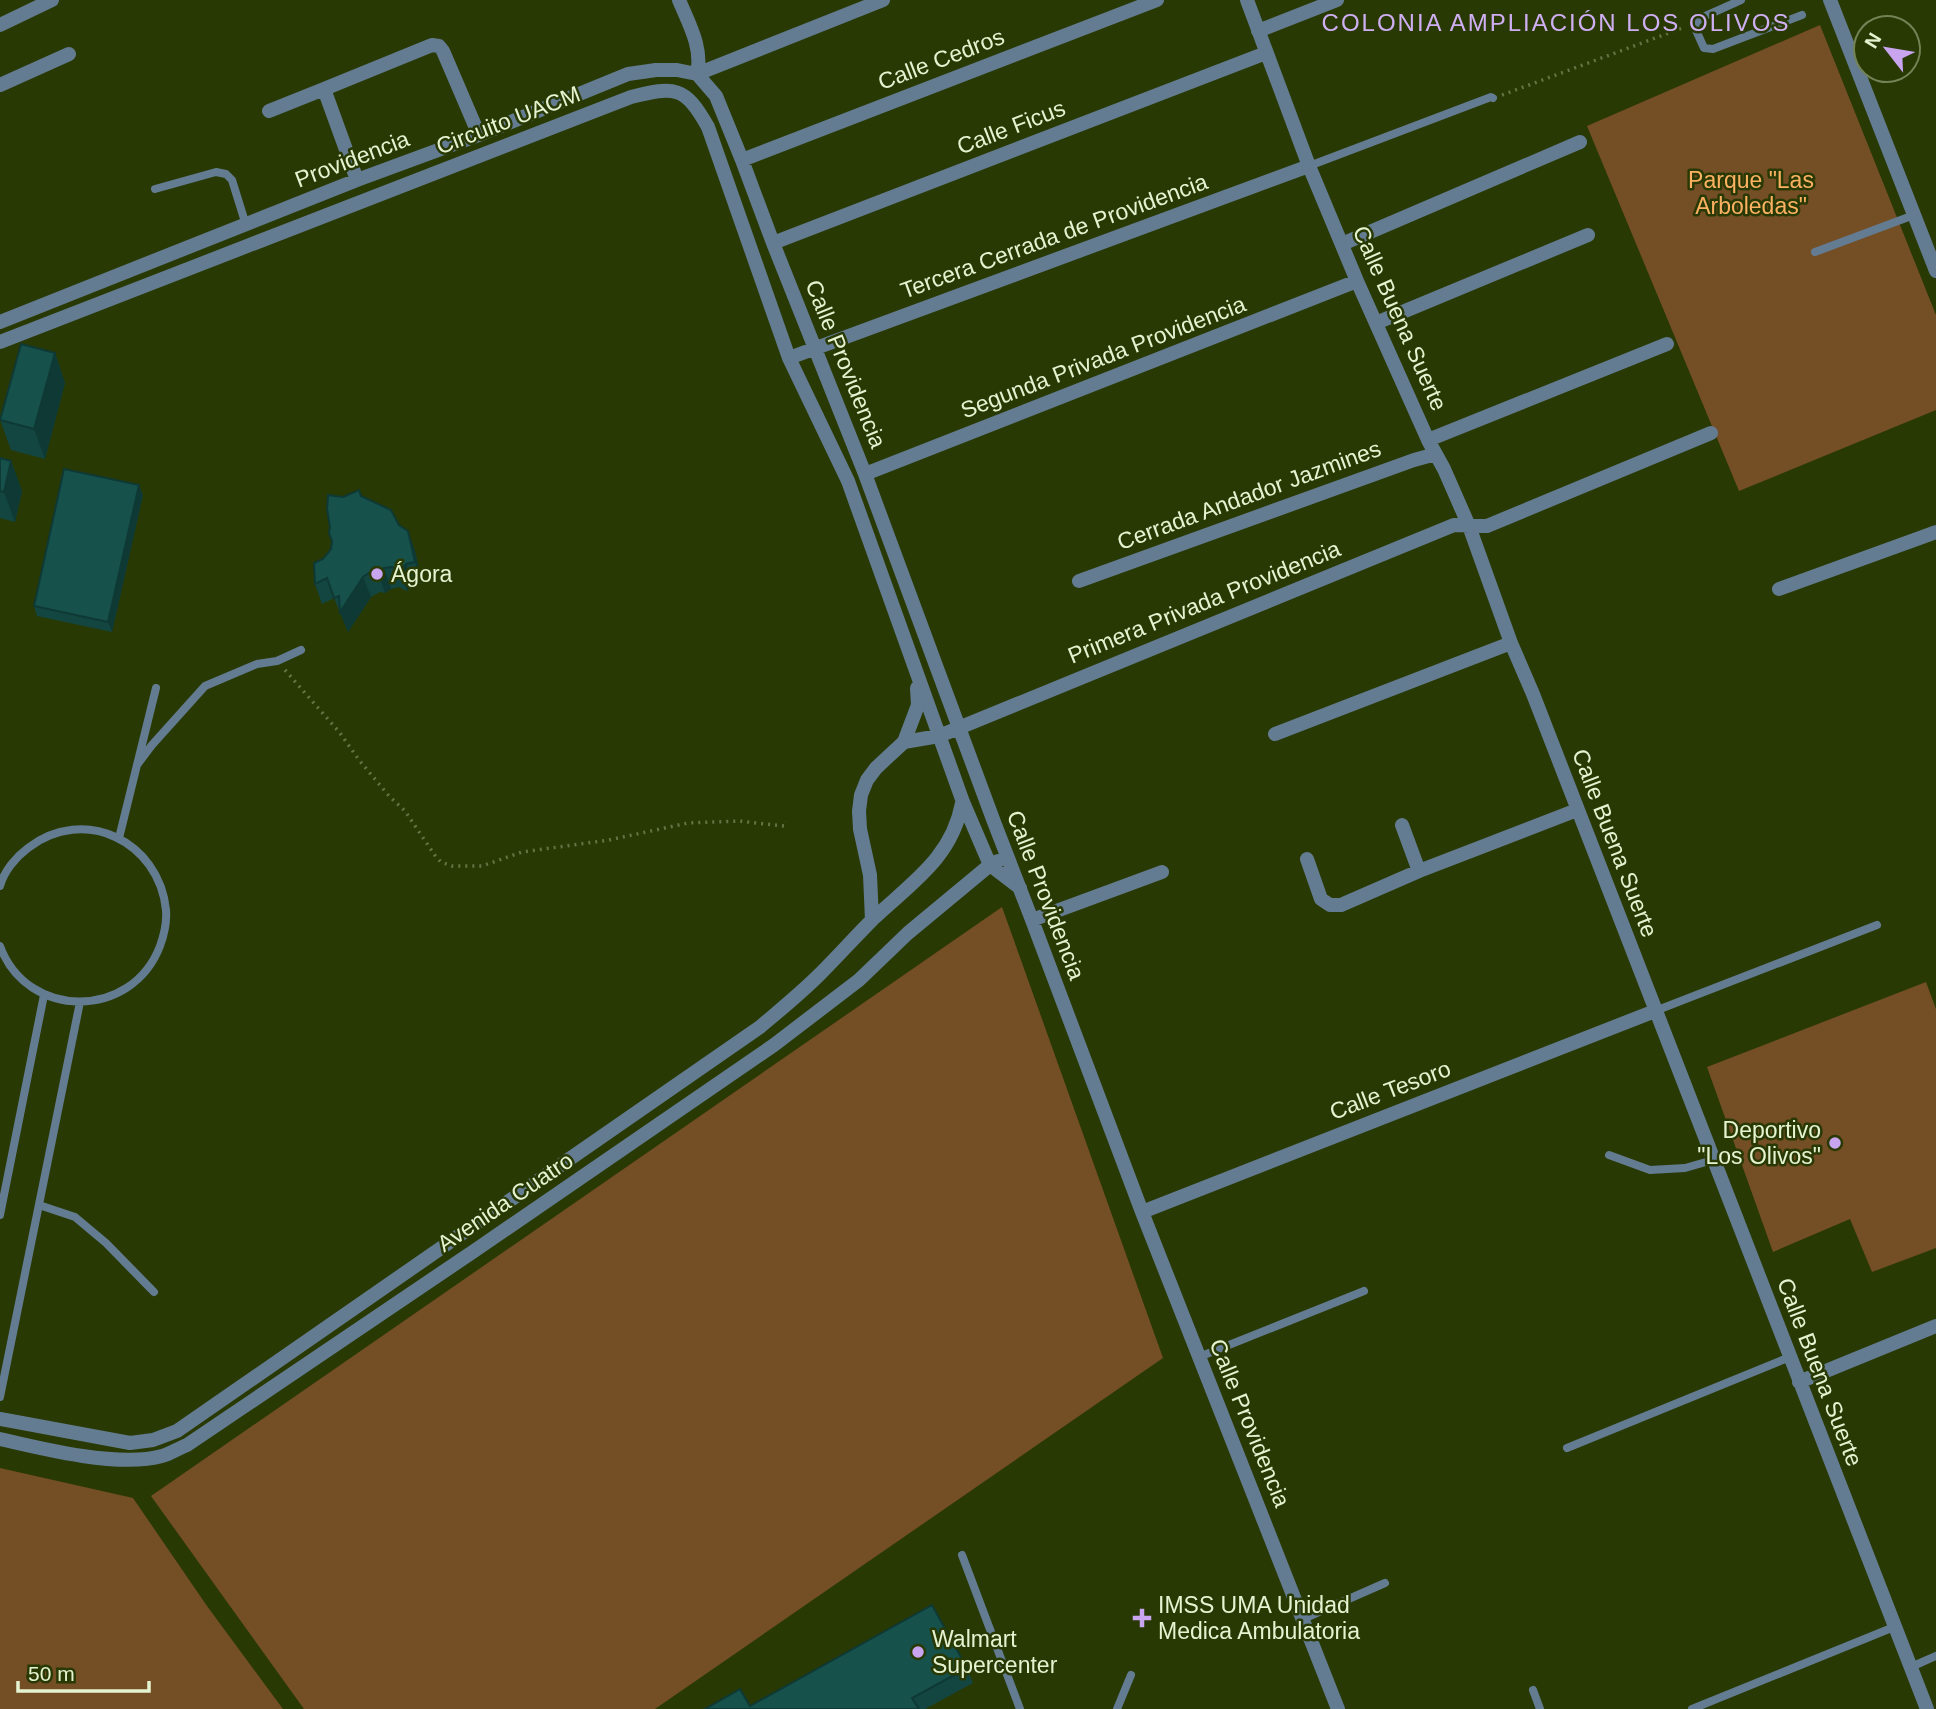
<svg xmlns="http://www.w3.org/2000/svg" width="1936" height="1709" font-family="Arial,sans-serif">
	<style>
		.green { fill: #744e25 }
		.lines { fill: none; stroke-linecap: round; stroke-linejoin: round }
		.path { stroke: #647445; stroke-width: 3.5; stroke-dasharray: 2 5; stroke-linecap: butt }
		.service { stroke: #637c92; stroke-width: 8 }
		.minor { stroke: #637c92; stroke-width: 14 }
		.tertiary { stroke: #637c92; stroke-width: 14 }
		.wall { fill: #134640 }
		.shaded-wall { fill: #0f3934 }
		.building { fill: #16514b; stroke: #0f3934; stroke-width: 2 }
		.poi-dot { fill: #c8a5ee; stroke: #293904; stroke-width: 2.5 }
		.labels { text-anchor: middle; stroke-width: 5; stroke-linejoin: round; paint-order: stroke }
		.street-label { font-size: 23px; fill: #e5f3d1; stroke: #293904 }
		.park-label { font-size: 23px; fill: #fcb162; stroke: #293904 }
		.poi-label { font-size: 23px; fill: #e5f3d1; stroke: #293904; text-anchor: start }
		.neighbourhood-label { font-size: 24px; letter-spacing: 2px; fill: #cfaff3; stroke: #293904 }
	</style>
	<rect width="100%" height="100%" fill="#293904"/>
	<path class="green" d="M1820,25L1936,315V410L1739,491L1587,126Z
		M1002,907L1163,1358L655,1709H304L151,1496Z
		M1926,982L1936,1009V1248L1872,1272L1850,1219L1773,1252L1707,1067Z
		M0,1468L133,1498L207,1606L283,1709H0Z"/>
	<g class="lines">
		<path class="path" d="M1502,95L1685,27
			M285,670L340,733L359,760L389,796L405,811L436,857L441,862L452,866H482L522,852L609,840L688,823L739,821L784,826L785,821"/>
		<path class="service" d="M1741,0L1701,18L1696,23L1695,28L1704,48L1713,49L1802,15
			M1309,166L1491,97L1493,98
			M155,189L216,172L226,174L232,180L246,225
			M1815,252L1914,215
			M137,765L152,745L205,686L257,664L277,661L301,650
			M119,838L156,688
			M0,886C4,871 16,857 28,848C84,805 159,841 166,910C167,922 164,935 160,946C132,1020 27,1020 0,946
			M1655,1011L1877,925
			M1609,1155L1650,1170L1685,1168L1713,1160
			M39,1205L75,1217L106,1243L154,1292
			M0,1215L44,995
			M1199,1357L1364,1291
			M0,1397L80,1002
			M1567,1448L1790,1357
			M962,1555L1020,1709
			M1303,1619L1385,1583
			M1911,1667L1936,1656
			M1533,1690L1540,1709
			M1117,1709L1131,1675
			M1692,1709L1894,1627"/>
		<path class="minor" d="M679,0C689,24 703,48 697,74
			M1247,0L1309,166L1357,281L1428,440L1444,469L1469,526L1511,643L1533,694L1927,1709
			M0,25L52,0
			M1258,31L1337,0
			M697,74L883,0
			M0,85L69,54
			M269,111L324,89
			M742,160L1157,0
			M357,180L324,89L432,45L439,46L443,51L479,135
			M773,243L1266,53
			M1342,244L1580,142
			M0,322L357,180L479,135L628,74L656,70H677L697,74L716,96L742,160L773,243L865,474L994,822L1032,920L1142,1212L1338,1709
			M1376,323L1588,235
			M0,342L631,97C675,86 685,86 708,127L789,358L848,481L963,802L990,865L1020,888
			M789,358L1309,166
			M1428,440L1667,344
			M865,474L1357,281
			M1079,581L1414,460L1436,454
			M1779,589L1936,532
			M1275,734L1511,643
			M904,742L939,736L1454,525L1487,526L1711,433
			M1402,825L1419,871
			M1307,859L1321,899L1330,905H1341L1419,871L1577,810
			M872,920L870,875L860,829L859,811L861,795L867,780L876,768L904,742L918,705L917,688
			M1032,920L1162,872
			M1142,1212L1655,1011
			M1799,1382L1936,1326
			M0,1419L130,1443L153,1440L177,1431L760,1027C780,1010 801,993 820,974C838,956 855,937 873,919C911,883 952,858 962,803
			M0,1439C42,1449 120,1468 162,1456C170,1454 179,1448 187,1445L477,1249L774,1045L859,980L908,933L990,865L998,861"/>
		<path class="tertiary" d="M1830,0L1936,271"/>
	</g>
	<path class="wall" d="M55,353L65,383L45,459L11,450L0,420Z
		M0,458L11,461L22,491L15,522L0,518Z
		M143,495L112,632L37,616L34,606Z
		M343,497L399,525L408,531L415,551L422,583L413,585L407,591L399,587L391,589L385,593L380,592L371,597L348,632L334,598L322,604L315,584L323,559L331,549Z
		M967,1668L973,1683L925,1709H705L750,1706Z"/>
	<path class="shaded-wall" d="M55,353L65,383L45,459L34,429Z
		M11,461L22,491L15,522L4,492Z
		M139,485L143,495L112,632L108,622Z
		M408,531L415,551L422,583L415,562Z
		M406,564L413,585L407,591L400,571Z
		M384,568L391,589L385,593L378,572Z
		M363,577L371,597L348,632L340,612Z"/>
	<path class="building" d="M21,344L55,353L34,429L0,420Z
		M0,458L11,461L4,492L0,491Z
		M64,469L139,485L108,622L34,606Z
		M359,490L361,496L391,510L399,525L408,531L415,562L406,564L400,571L392,567L384,568L378,572L372,571L363,577L340,612L339,596L334,598L327,578L315,584L314,563L323,559L331,549L332,541L329,533L330,527L327,509L328,495L343,497Z
		M932,1605L967,1668L912,1698L919,1709H705L740,1689L750,1706Z"/>
	<g class="poi-dot">
		<circle cx="377" cy="574" r="7"/>
		<circle cx="1835" cy="1143" r="7"/>
		<path d="M1138.5 1607.5h7v7h7v7h-7v7h-7v-7h-7v-7h7z"/>
		<circle cx="918" cy="1652" r="7"/>
	</g>
	<g class="labels">
		<g class="street-label">
			<text transform="translate(941 59) rotate(-21)" y="8">Calle Cedros</text>
			<text transform="translate(508 120) rotate(-21)" y="8">Circuito UACM</text>
			<text transform="translate(1011 127) rotate(-21)" y="8">Calle Ficus</text>
			<text transform="translate(352 159) rotate(-21)" y="8">Providencia</text>
			<text transform="translate(1054 236) rotate(-20)" y="8">Tercera Cerrada de Providencia</text>
			<text transform="translate(1400 318) rotate(66)" y="8">Calle Buena Suerte</text>
			<text transform="translate(1103 357) rotate(-21)" y="8">Segunda Privada Providencia</text>
			<text transform="translate(846 364) rotate(68)" y="8">Calle Providencia</text>
			<text transform="translate(1249 495) rotate(-20)" y="8">Cerrada Andador Jazmines</text>
			<text transform="translate(1204 602) rotate(-22)" y="8">Primera Privada Providencia</text>
			<text transform="translate(1615 843) rotate(69)" y="8">Calle Buena Suerte</text>
			<text transform="translate(1046 895) rotate(69)" y="8">Calle Providencia</text>
			<text transform="translate(1390 1090) rotate(-21)" y="8">Calle Tesoro</text>
			<text transform="translate(505 1202) rotate(-34)" y="8">Avenida Cuatro</text>
			<text transform="translate(1820 1372) rotate(69)" y="8">Calle Buena Suerte</text>
			<text transform="translate(1250 1423) rotate(68)" y="8">Calle Providencia</text>
		</g>
		<g class="park-label">
			<text x="1751" y="188">Parque "Las<tspan x="1751" dy="26">Arboledas"</tspan></text>
		</g>
		<g class="poi-label">
			<text x="391" y="582">Ágora</text>
			<text x="1821" y="1138" text-anchor="end">Deportivo<tspan x="1821" dy="26">"Los Olivos"</tspan></text>
			<text x="1158" y="1613">IMSS UMA Unidad<tspan x="1158" dy="26">Medica Ambulatoria</tspan></text>
			<text x="932" y="1647">Walmart<tspan x="932" dy="26">Supercenter</tspan></text>
		</g>
		<g class="neighbourhood-label">
			<text x="1556" y="31">COLONIA AMPLIACIÓN LOS OLIVOS</text>
		</g>
	</g>
	<g transform="translate(1887 49) rotate(301)"><circle r="33" fill="#293904" stroke="#748356" stroke-width="2"/>
	<path d="M0-5L12 26L0 18L-12 26Z" fill="#c8a5ee"/>
	<text y="-10" font-size="19" font-weight="bold" text-anchor="middle" fill="#e5f3d1">N</text>
	</g>
	<path d="M18 1681v10h131v-10" fill="none" stroke="#e5f3d1" stroke-width="3.5"/>
	<text x="28" y="1681" font-size="21" fill="#e5f3d1" stroke="#293904" stroke-width="5" paint-order="stroke">50 m</text>
</svg>
